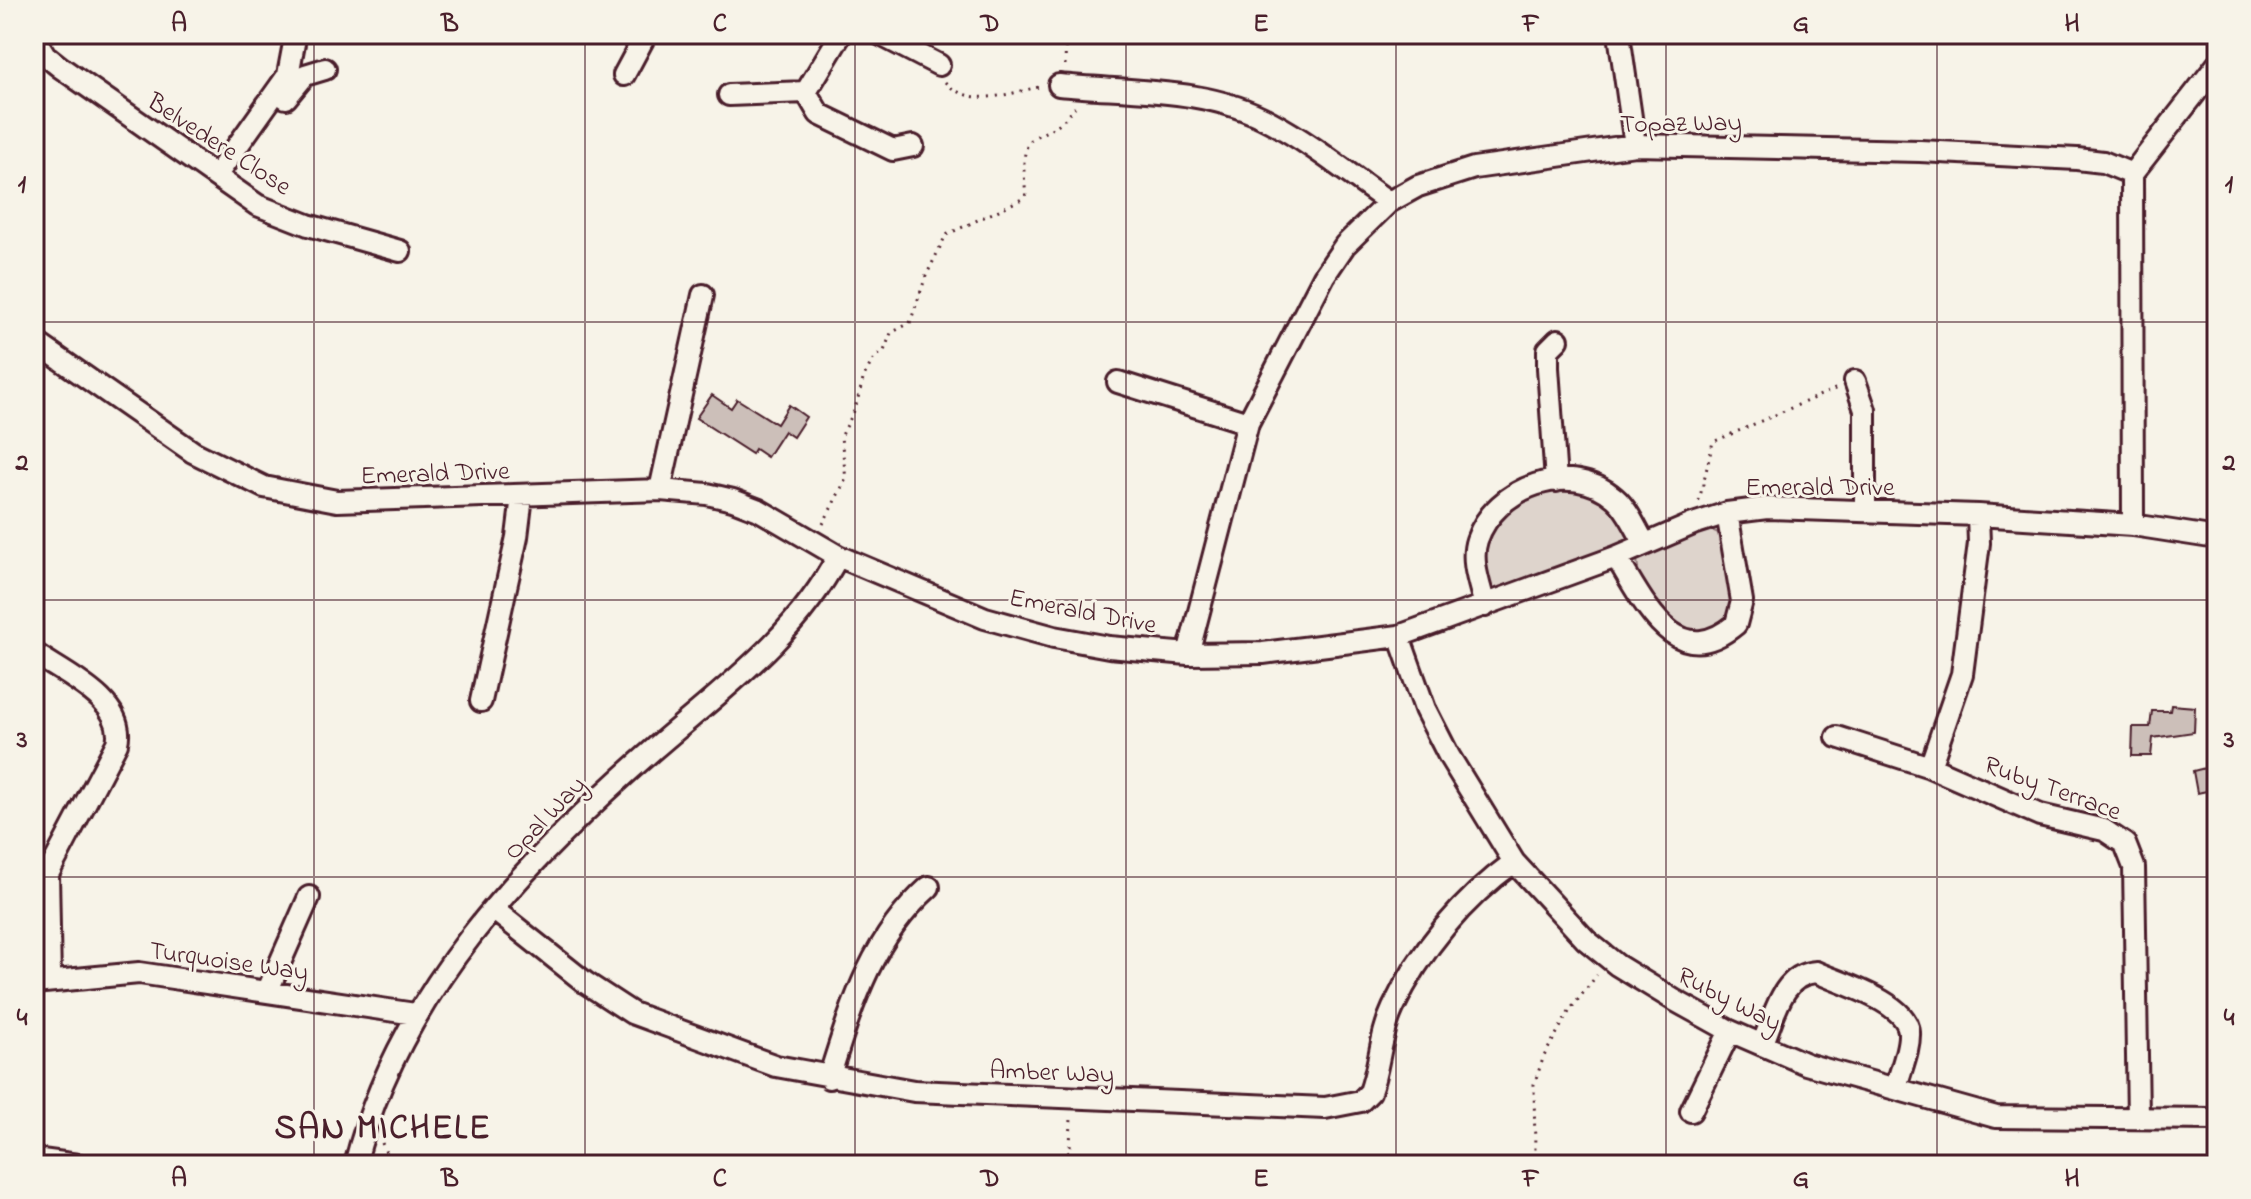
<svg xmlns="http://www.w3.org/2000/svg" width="2251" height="1199" font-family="'Indie Flower',sans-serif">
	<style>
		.green { fill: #ded4cc; stroke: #947a7c; stroke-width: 2 }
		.building { fill: #ccbfb9; stroke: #4a1f2b; stroke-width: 2 }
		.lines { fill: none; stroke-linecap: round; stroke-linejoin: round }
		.minor-casing { stroke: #4a1f2b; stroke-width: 26 }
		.path { stroke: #4a1f2b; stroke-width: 3; stroke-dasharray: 2 6; stroke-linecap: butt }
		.minor { stroke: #f7f3e8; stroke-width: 20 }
		.grid { fill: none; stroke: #4a1f2b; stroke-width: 2; stroke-opacity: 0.55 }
		.labels { text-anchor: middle; stroke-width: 6; stroke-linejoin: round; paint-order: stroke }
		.street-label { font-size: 26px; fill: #4a1f2b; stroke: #f7f3e8 }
		.district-label { font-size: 34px; font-weight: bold; letter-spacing: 2px; fill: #4a1f2b; stroke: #f7f3e8 }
		.neatline { fill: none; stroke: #4a1f2b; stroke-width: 3 }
		.grid-label { font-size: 26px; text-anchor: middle; font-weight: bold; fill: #4a1f2b }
	</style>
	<rect width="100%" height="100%" fill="#f7f3e8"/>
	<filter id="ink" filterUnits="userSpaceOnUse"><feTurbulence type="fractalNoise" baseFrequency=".0125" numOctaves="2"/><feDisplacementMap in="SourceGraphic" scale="16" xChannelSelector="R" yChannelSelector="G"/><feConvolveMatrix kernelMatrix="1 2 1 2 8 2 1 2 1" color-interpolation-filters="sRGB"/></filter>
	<g filter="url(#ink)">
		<path class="green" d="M1575,489L1609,497L1639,547L1486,602L1476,548L1503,510L1531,490Z
			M1707,528L1732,539L1734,625L1680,639L1639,578L1637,559L1653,548Z"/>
		<path class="building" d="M712,395L731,408L737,399L777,424L789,405L806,417L793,437L784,431L767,457L755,449L752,454L696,418Z
			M2171,705L2195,707L2194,732L2153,738L2151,756H2132L2133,727H2150L2152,711H2170Z
			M2217,765V789L2197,793L2193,771Z"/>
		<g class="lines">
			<defs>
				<path id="minor" d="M879,34L939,65
					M1619,34L1635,145
					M34,37L45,55L60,67L257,205L308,225L400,251
					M624,75L646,34
					M1059,85C1129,92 1208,87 1271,122C1312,144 1350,175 1389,202
					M806,92L841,34
					M729,95L806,92L819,114L893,150L913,146
					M286,98L305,75L325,69
					M2132,174L2133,525
					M2132,174L2217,65
					M216,176L288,75L295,38
					M34,341L193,452L264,487L337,501L660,490L707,494L733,500L759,510L838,556L985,618L1054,637L1109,647L1188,654L1263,653L1399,636L1616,557L1693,524L1727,513L1767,508L1978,515L2133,525L2217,538
					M1855,381L1865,410V510
					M1118,382L1248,423
					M1556,481L1548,368V350L1558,340
					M660,490L703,295
					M1616,557C1644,601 1675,675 1736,624L1742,601L1727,513
					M1485,606C1480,585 1470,561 1477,540C1495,487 1570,459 1615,498C1628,509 1636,529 1645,544
					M1399,636L1425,709L1449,756L1514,862L1586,940L1617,965L1674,1000L1730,1031L1806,1064L1996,1117L2217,1119
					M34,653C64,674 127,701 117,743L48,874L50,981
					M1188,654L1248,423L1324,276L1345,245L1389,202L1418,186L1474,168L1635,145L1920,151L2077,159L2103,162L2132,174
					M481,701L517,537L522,496
					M1837,737L1930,767L2040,815L2104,830L2125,844L2134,867L2138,1118
					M1930,767L1962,674L1979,543L1978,515
					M493,909L586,983L632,1013L776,1066L914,1091L1325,1108L1361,1101L1370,1092C1380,1065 1380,1035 1393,1008C1420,950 1463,899 1514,862
					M34,983L139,973L415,1014
					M268,990L309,897
					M1762,1045C1774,1018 1781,974 1816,972C1840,983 1907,1002 1909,1032C1910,1049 1900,1071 1896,1088
					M829,1078C852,1005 871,939 929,887
					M1691,1111L1730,1031
					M34,1159L78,1165
					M355,1165C398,993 525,861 655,748C723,689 796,637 838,556"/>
			</defs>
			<use href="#minor" class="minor-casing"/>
			<path class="path" d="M1065,65L1066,34
				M945,82C971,109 1009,93 1039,87
				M1699,501L1713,442L1837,388
				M823,524L846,479L841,437L855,409L864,376L874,358L884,351L891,333L910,323L926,276L946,235L1022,199L1026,194C1016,114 1044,151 1075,107
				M382,1143L391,1165
				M1057,1165L1070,1151L1071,1117
				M1539,1165L1535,1152L1534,1084L1544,1056L1570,1010L1597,975"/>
			<use href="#minor" class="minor"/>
		</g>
	</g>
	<path class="grid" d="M314,34V1165M585,34V1165M855,34V1165M1126,34V1165M1396,34V1165M1666,34V1165M1937,34V1165M34,322H2217M34,600H2217M34,877H2217"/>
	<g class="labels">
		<g class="street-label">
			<text transform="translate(1681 122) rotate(-1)" y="9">Topaz Way</text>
			<text transform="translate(220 143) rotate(33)" y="9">Belvedere Close</text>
			<text transform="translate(435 472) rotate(-2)" y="9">Emerald Drive</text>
			<text x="1820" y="495">Emerald Drive</text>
			<text transform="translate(1083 610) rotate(11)" y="9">Emerald Drive</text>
			<text transform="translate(2053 787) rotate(20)" y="9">Ruby Terrace</text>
			<text transform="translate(544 817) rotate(-46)" y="9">Opal Way</text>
			<text transform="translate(229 960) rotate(8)" y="9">Turquoise Way</text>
			<text transform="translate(1730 998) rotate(27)" y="9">Ruby Way</text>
			<text transform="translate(1052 1071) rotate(2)" y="9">Amber Way</text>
		</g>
		<g class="district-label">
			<text x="383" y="1138">SAN MICHELE</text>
		</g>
	</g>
	<rect width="2251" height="1199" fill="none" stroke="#f7f3e8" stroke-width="88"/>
	<rect x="44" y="44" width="2163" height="1111" class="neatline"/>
	<g class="grid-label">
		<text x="179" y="31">A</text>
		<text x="450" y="31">B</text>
		<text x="720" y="31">C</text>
		<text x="990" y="31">D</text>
		<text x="1261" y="31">E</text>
		<text x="1531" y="31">F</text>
		<text x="1801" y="31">G</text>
		<text x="2072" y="31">H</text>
		<text x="22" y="192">1</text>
		<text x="2229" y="192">1</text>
		<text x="22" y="470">2</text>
		<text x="2229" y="470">2</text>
		<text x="22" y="747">3</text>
		<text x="2229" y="747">3</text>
		<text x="22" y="1025">4</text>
		<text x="2229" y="1025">4</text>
		<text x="179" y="1186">A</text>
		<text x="450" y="1186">B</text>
		<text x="720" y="1186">C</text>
		<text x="990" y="1186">D</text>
		<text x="1261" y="1186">E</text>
		<text x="1531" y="1186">F</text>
		<text x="1801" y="1186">G</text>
		<text x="2072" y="1186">H</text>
	</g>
</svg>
